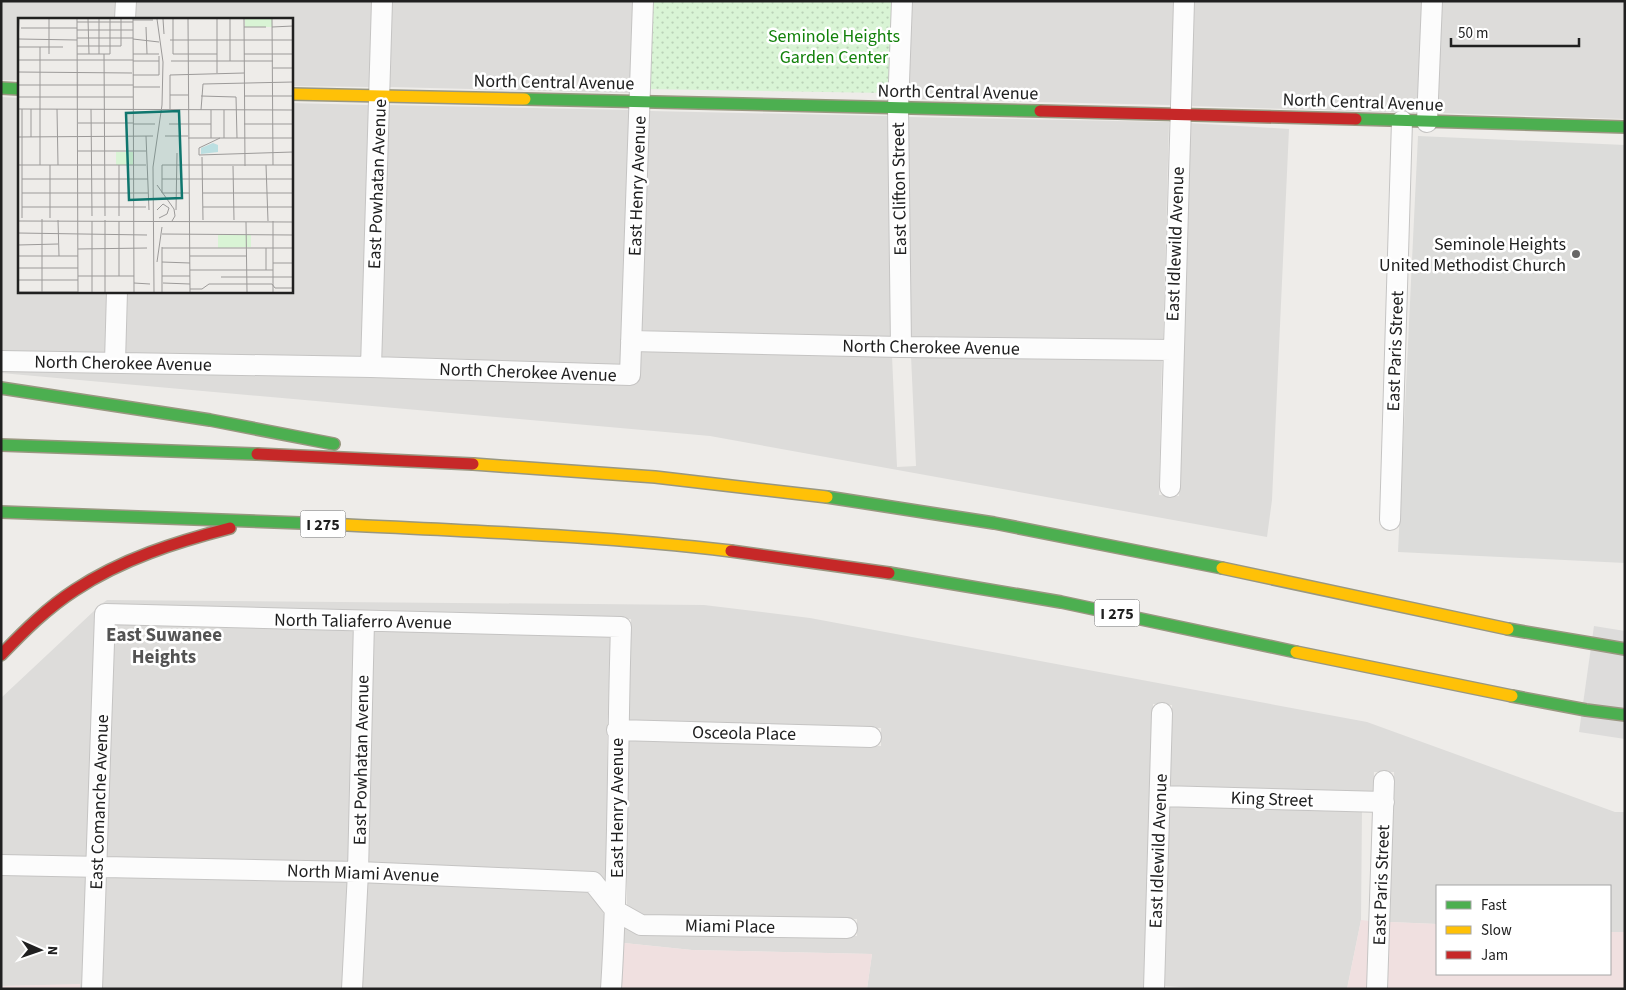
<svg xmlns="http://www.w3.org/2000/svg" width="1626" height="990" font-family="'Source Sans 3',sans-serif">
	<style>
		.residential { fill: #dddcda }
		.commercial { fill: #f0e0e0 }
		.religious { fill: #dcdcda }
		.park { fill: url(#park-dots) }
		.pier { fill: #dddcdb }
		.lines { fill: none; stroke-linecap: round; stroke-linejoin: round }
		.street-casing { stroke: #c5c4c3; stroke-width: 22 }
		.fast-casing { stroke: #999780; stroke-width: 14 }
		.slow-casing { stroke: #999780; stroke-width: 14 }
		.jam-casing { stroke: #999780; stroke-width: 14 }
		.street { stroke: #fcfcfc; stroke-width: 20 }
		.fast { stroke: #4caf50; stroke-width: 11 }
		.slow { stroke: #ffc107; stroke-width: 11 }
		.jam { stroke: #c62828; stroke-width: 11 }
		.poi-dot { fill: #686766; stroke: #fff; stroke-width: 2 }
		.labels { text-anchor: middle; stroke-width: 5; stroke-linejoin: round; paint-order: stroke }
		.shield { fill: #fff; stroke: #636363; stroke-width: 1 }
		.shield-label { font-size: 16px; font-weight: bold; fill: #202020 }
		.park-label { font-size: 18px; fill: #12810a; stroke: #fff }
		.street-label { font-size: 18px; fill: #202020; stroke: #fff }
		.poi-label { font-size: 18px; fill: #202020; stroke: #fff; text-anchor: end }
		.neighbourhood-label { font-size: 19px; font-weight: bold; fill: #535353; stroke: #fff }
		.inset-road { fill: none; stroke: #9c9a99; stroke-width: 1 }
		.view { fill: #0f766e; fill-opacity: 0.15; stroke: #0f766e; stroke-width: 2.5 }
		.inset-edge { fill: none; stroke: #202020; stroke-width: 2.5 }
	</style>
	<defs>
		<pattern id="park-dots" width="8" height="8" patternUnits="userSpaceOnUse" patternTransform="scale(1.25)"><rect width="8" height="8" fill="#d9f4d5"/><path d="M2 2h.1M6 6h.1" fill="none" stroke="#bad1b7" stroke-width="1.8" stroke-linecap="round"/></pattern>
	</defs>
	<rect width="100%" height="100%" fill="#eeece9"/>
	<path class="residential" d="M1,1H116L115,19H19V80H1Z
		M135,1H373L370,87L291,86V19H135Z
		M392,1H633L630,93L390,87Z
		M912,1H1174L1170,105L909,99Z
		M1194,1H1423L1417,113L1190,106Z
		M1442,1H1625V119L1437,113Z
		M1,97L19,98V291H107L106,353L1,352Z
		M291,103L369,105L362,358L125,353L127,291H291Z
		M389,105L630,110L620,366L381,358Z
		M650,111L888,116L891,338L641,333Z
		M908,117L1169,122L1163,341L911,338Z
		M1189,123L1289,129L1272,500L1267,537L710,436L1,373V370L371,376L629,384L641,350L892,356L897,467L916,466L911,356L1162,358L1159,495L1179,496Z
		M107,600L704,605L810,618L1367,722L1615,812H1625V932H1610V886H1437V924L1390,922L1394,772H1374V793L1170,788L1172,705L1153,704L1144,989H867L872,954L692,950L624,943L625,926L641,934L857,936V919L643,916L627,906V739L881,746V728L628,722L631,619L100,605Z
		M95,610L87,858L1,856V698Z
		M115,623L354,629L348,863L107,859Z
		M374,630L611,636L607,739V884L368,864Z
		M1169,805L1362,810L1361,920L1347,989H1213L1164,986Z
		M1,874L86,876L82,989H80V985L1,986Z
		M106,876L348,881L342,989H102Z
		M367,881L587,890L604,911L603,913L606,915L601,989H361Z"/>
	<path class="commercial" d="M1361,920L1370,921L1368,989H1347Z
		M1390,922L1437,924V974H1610V932H1625V989H1387Z
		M624,943L692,950L872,954L867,989H621Z
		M80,984V989H1V986Z"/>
	<path class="religious" d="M1418,136L1625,145V563L1398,552Z"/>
	<path class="park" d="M649,1H892L889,93L646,89Z"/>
	<path class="pier" d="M1594,626L1625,631V739L1579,732Z"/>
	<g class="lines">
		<defs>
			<path id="street" d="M125,19L126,1
				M1427,122L1432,1
				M631,341L901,347L1172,350
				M901,347L898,108L902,1
				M1,361L371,367L630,375L643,1
				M115,362L117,291
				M371,367L382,1
				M1170,487L1184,1
				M1390,520L1402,121
				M617,730L871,737
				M1160,796L1384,802
				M1,865L358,872L593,882L616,911L641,925L847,928
				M92,989L105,614L621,627C617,748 619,868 611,989
				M352,989L358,872L364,621
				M1154,989L1162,713
				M1377,989L1384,781"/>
			<path id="fast" d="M1,88L19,89
				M525,99L1040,111
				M1356,119L1625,127
				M1,388L210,420L334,444
				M1,445L257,454
				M827,497L994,523L1222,568
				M1,512L328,524
				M889,573L1061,602L1296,652
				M1508,629L1625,649
				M1512,696L1586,710L1625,715"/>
			<path id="slow" d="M291,94L525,99
				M473,464L655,477L827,497
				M328,524C462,531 597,535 731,551
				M1222,568L1508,629
				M1296,652L1512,696"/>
			<path id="jam" d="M1040,111L1356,119
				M257,454L473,464
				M731,551L889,573
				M1,655C24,631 47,608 75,590C122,559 176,542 230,528"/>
		</defs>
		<use href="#street" class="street-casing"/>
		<use href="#fast" class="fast-casing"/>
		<use href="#slow" class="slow-casing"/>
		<use href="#jam" class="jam-casing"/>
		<use href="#street" class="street"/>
		<use href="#fast" class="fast"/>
		<use href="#slow" class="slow"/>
		<use href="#jam" class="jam"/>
	</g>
	<circle class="poi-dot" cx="1576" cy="254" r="5"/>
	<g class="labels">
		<g class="shield">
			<rect x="300.5" y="510.5" width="45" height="27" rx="4"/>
			<rect x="1094.5" y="599.5" width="45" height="27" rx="4"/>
		</g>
		<g class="shield-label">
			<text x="323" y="530">I 275</text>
			<text x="1117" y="619">I 275</text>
		</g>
		<g class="park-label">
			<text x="834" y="42">Seminole Heights<tspan x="834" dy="21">Garden Center</tspan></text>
		</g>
		<g class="street-label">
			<text transform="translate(554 82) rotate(1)" y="6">North Central Avenue</text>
			<text transform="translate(958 92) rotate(1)" y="6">North Central Avenue</text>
			<text transform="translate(1363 102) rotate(2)" y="6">North Central Avenue</text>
			<text transform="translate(377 184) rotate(-88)" y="6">East Powhatan Avenue</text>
			<text transform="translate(637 186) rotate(-88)" y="6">East Henry Avenue</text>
			<text transform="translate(899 189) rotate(-91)" y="6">East Clifton Street</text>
			<text transform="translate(1175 244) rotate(-88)" y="6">East Idlewild Avenue</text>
			<text transform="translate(931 347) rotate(1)" y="6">North Cherokee Avenue</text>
			<text transform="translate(1395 351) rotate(-88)" y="6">East Paris Street</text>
			<text transform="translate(123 363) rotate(1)" y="6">North Cherokee Avenue</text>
			<text transform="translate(528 372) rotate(2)" y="6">North Cherokee Avenue</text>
			<text transform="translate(363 621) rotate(1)" y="6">North Taliaferro Avenue</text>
			<text transform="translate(744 733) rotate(1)" y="6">Osceola Place</text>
			<text transform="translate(361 760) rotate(-89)" y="6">East Powhatan Avenue</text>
			<text transform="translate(1272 799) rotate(2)" y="6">King Street</text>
			<text transform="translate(99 802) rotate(-88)" y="6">East Comanche Avenue</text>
			<text transform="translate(617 808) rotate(-90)" y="6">East Henry Avenue</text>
			<text transform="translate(1158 851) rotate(-88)" y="6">East Idlewild Avenue</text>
			<text transform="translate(363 873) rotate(2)" y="6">North Miami Avenue</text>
			<text transform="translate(1381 885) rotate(-88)" y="6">East Paris Street</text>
			<text transform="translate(730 926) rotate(1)" y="6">Miami Place</text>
		</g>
		<g class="poi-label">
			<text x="1566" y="250">Seminole Heights<tspan x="1566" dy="21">United Methodist Church</tspan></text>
		</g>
		<g class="neighbourhood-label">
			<text x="164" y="641">East Suwanee<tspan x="164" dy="22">Heights</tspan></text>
		</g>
	</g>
	<g transform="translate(18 18)">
		<rect width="275" height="275" fill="#eeece9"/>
		<path d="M227,1H254V9H227ZM98,134H115V147H98ZM200,217H233V229L200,230Z" fill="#d9f4d5"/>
		<path d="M195,125L200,127V134L183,136V130Z" fill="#bcdfe1"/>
		<path class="inset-road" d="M31,1V36M59,1L60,274M70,1L71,36M81,1V36M115,1L116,274M145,1L146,16M155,1V36H199M170,1L172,274M226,1L227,148M254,1L255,147M115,2H135M59,4H115M128,9L129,36M226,9H248M254,9L275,8M3,10H59M59,12H115M59,20H115M1,21L59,22M115,21L141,24M152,22H275M0,27L1,1M59,28H103V1M0,29H45M22,29V147M59,36H92V1M86,36L87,198M115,36H141M226,36H275M0,42H115M115,43H141M153,43H255M212,43V1M255,50H275M0,54L114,55M199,55V1M115,57H141V38M0,67H115M115,69H142M152,77H170M183,78L218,79L219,120M226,78H275M0,79H115M0,91L275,92M13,91V119M39,91L40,147M73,91L74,198M152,92V57L226,55M183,92L185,66L275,64M193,92V120M206,92V120M60,105H115M115,106H137M151,106H193M226,106H275M128,118L131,192M147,118H170M0,119L135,118M170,120H275M202,120L181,130V137L275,134M60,133H128M184,139L185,202M0,147H128M32,147V200M101,147V198M248,147L250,203M215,148L216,202M4,161H130M144,161H275M139,167L156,191L157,198L154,203M4,175H130M171,175H144V147H275M185,175H275M4,189H128M185,189H275M139,192L145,186L151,190L149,196L141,200M158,192L159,135M4,200V91M24,201V274M40,202L41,238M87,202V274M0,203L275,204M74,203V274M228,204L229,274M0,215L129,217M144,216L275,217M0,227L40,226M144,229V274M144,230H275M60,231L129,230M0,238H60M172,238H228M139,244L144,209M144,244L172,245M255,245H275M0,250H60M172,252H255M248,252V230M60,258H116M101,258V203M144,258H172M203,259H275M0,262H60M116,265L132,266M145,265L172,266M172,271H184L191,266H254L257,270H275M0,274H60M136,274L135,149L144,87L145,44L139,1M255,274V203"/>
		<path class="view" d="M161,93L164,180L111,182L108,95Z"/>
		<rect width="275" height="275" class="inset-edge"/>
	</g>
	<rect width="1626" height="990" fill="none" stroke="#202020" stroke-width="5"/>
	<rect x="1436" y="885" width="175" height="90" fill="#ffffff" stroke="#a6a6a6"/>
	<rect x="1446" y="901" width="25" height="8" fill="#4caf50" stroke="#a6a6a6"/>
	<text x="1481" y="910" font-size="15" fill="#202020">Fast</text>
	<rect x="1446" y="926" width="25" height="8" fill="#ffc107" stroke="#a6a6a6"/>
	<text x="1481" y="935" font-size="15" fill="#202020">Slow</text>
	<rect x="1446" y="951" width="25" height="8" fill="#c62828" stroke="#a6a6a6"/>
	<text x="1481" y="960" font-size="15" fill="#202020">Jam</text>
	<g transform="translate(40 950) rotate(92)" stroke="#ffffff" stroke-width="4" paint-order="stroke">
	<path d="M0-4L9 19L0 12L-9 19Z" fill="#202020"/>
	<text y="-8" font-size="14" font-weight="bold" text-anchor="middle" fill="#202020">N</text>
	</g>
	<path d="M1451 38v8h128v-8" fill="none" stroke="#202020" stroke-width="2.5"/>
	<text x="1458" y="38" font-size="15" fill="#202020" stroke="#ffffff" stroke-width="4" paint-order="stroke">50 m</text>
</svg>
